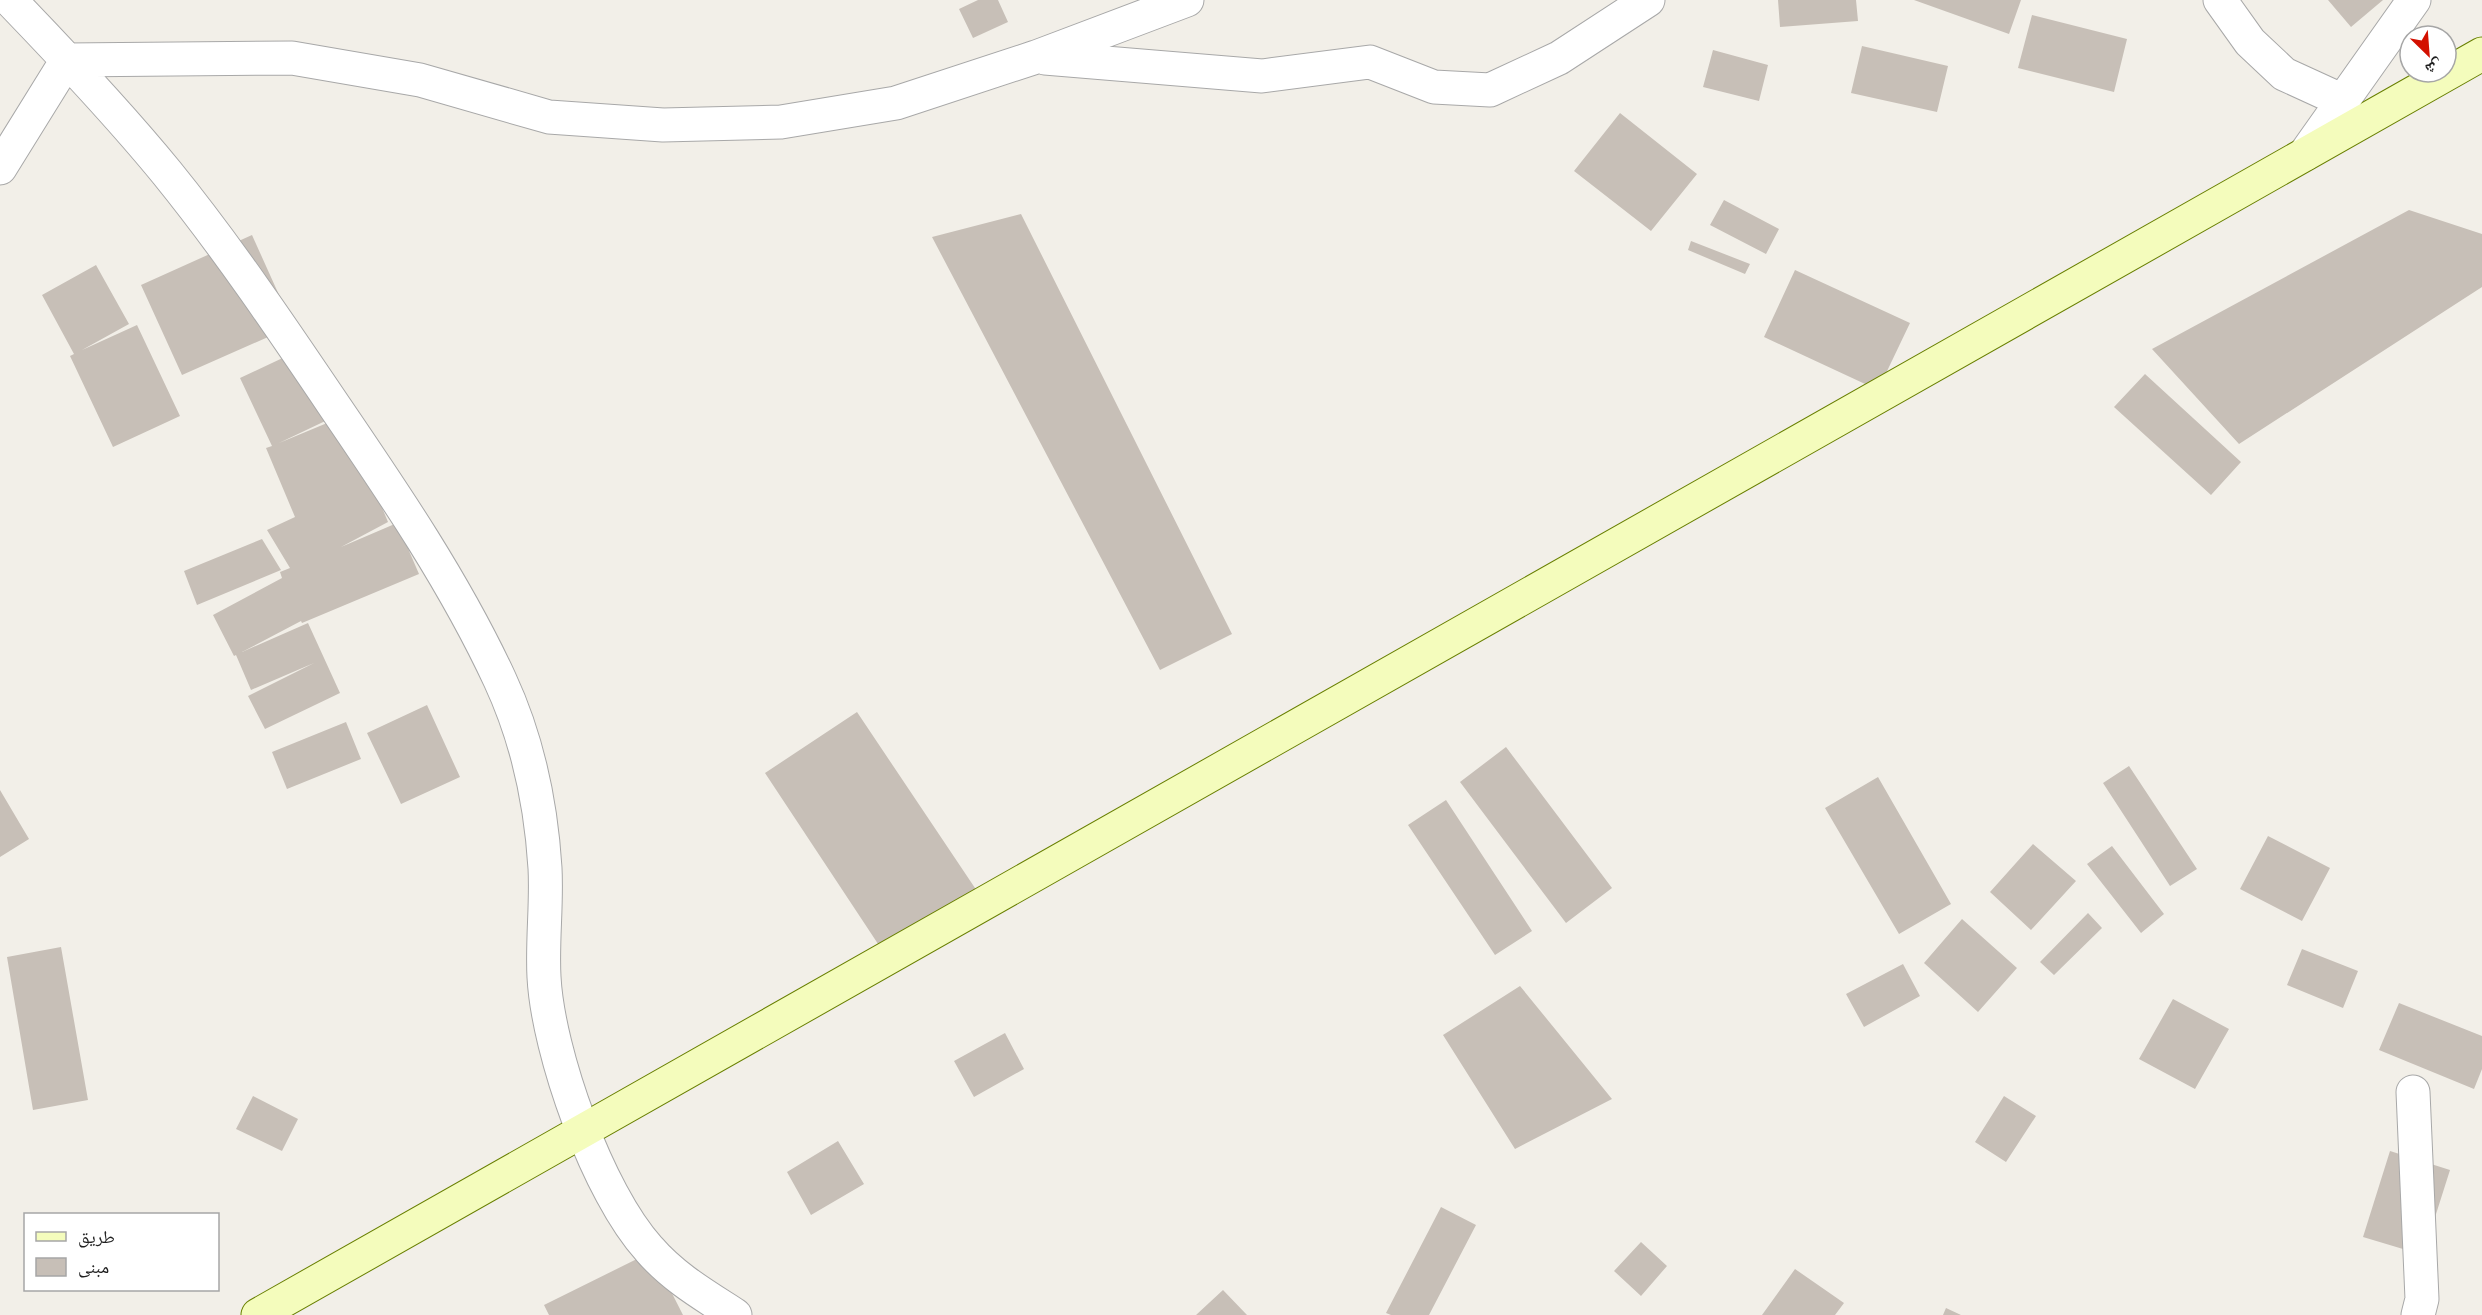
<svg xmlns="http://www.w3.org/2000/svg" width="2482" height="1315" font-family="Signika,'Noto Naskh Arabic',sans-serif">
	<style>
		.building { fill: #c7bfb7 }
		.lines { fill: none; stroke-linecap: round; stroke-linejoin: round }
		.street-casing { stroke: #a8a8a8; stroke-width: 35 }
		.secondary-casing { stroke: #687f01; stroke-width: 35 }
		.street { stroke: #fff; stroke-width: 33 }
		.secondary { stroke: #f4fcbc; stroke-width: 33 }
	</style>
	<rect width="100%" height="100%" fill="#f2efe8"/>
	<path class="building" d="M978,0H998L1008,22L973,38L959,9Z
		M1778,0H1856L1858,21L1780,27Z
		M1914,0H2021L2009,34Z
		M2328,0H2383L2351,27Z
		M2032,15L2127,39L2114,92L2018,68Z
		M1862,46L1948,66L1937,112L1851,93Z
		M1713,50L1768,65L1759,101L1703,87Z
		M1620,113L1697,174L1651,231L1574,171Z
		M1724,200L1779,229L1766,254L1710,225Z
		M2409,210L2482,234V287L2239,444L2152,349Z
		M1021,214L1232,634L1160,670L932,237Z
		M252,235L293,326L182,375L141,285Z
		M1691,241L1750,264L1745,274L1688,250Z
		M96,265L129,324L82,350L137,325L180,416L113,447L70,356L74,354L42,295Z
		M1795,270L1910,323L1878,390L1764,337Z
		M308,346L340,414L279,443L344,416L388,522L341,547L397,523L419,574L302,623L301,621L242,652L308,623L340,693L265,729L248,696L314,663L251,690L236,655L234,656L213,615L282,578L280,572L290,568L267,530L295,517L266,448L272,446L240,378Z
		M2145,374L2241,462L2211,495L2114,407Z
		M262,539L281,570L197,605L184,571Z
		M427,705L460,777L401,804L367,733Z
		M857,712L979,894L886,956L765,773Z
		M346,722L361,759L287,789L272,752Z
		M1506,747L1612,888L1566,923L1460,782Z
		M2129,766L2197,869L2170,886L2103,783Z
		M1878,777L1951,904L1899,934L1825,808Z
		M0,790L29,839L0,857Z
		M1446,800L1532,931L1495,955L1408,825Z
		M2268,836L2330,868L2302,921L2240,889Z
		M2033,844L2076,881L2031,930L1990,892Z
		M2112,846L2164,914L2141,933L2087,864Z
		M2088,913L2102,928L2054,975L2040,962Z
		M1962,919L2017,968L1978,1012L1924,963Z
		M61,947L88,1100L33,1110L7,957Z
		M2302,949L2358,971L2343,1008L2287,985Z
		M1903,964L1920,996L1864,1027L1846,994Z
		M1520,986L1612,1099L1515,1149L1443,1035Z
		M2173,999L2229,1029L2195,1089L2139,1059Z
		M2399,1003L2482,1036V1069L2474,1089L2379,1050Z
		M1005,1033L1024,1069L974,1097L954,1061Z
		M253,1096L298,1119L282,1151L236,1129Z
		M2004,1096L2036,1116L2006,1162L1975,1142Z
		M838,1141L864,1184L811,1215L787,1172Z
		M2390,1151L2450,1170L2423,1255L2363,1237Z
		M1441,1207L1476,1225L1429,1315H1391L1386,1313Z
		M1641,1242L1667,1266L1641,1296L1614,1271Z
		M651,1252L683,1315H549L544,1305Z
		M1795,1269L1844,1303L1835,1315H1762Z
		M1223,1290L1247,1315H1196Z
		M1946,1308L1961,1315H1943Z"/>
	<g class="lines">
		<defs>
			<path id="street" d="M10,0C64,56 118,113 167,173C227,247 281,327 335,407C395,495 455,583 500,680C527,738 541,804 545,868C547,904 542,941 544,977C548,1053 598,1193 649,1249C673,1277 704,1295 735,1315
				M2220,0L2250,42L2284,74L2343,101
				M1045,58L1262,76L1370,62L1434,87L1490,90L1559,58L1648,0
				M2305,154L2414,0
				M0,168L67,60L292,58L420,80L549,117L663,125L781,122L896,103L1036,57L1187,0
				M2413,1092L2422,1299L2418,1315"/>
			<path id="secondary" d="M258,1315L2482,54"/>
		</defs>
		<use href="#street" class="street-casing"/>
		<use href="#secondary" class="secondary-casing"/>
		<use href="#street" class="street"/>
		<use href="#secondary" class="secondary"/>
	</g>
	<rect x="24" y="1213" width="195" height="78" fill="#ffffff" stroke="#a6a6a6" stroke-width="1.5"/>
	<rect x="36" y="1232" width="30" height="9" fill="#f4fcbc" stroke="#a6a6a6" stroke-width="1.5"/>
	<text x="78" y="1243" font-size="18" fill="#212121">طريق</text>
	<rect x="36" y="1258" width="30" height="18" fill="#c7bfb7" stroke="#a6a6a6" stroke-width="1.5"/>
	<text x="78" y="1273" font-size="18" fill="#212121">مبنى</text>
	<g transform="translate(2428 54) rotate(155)"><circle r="28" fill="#ffffff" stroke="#a6a6a6" stroke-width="1.5"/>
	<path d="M0-4.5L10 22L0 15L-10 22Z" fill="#d31000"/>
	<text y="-9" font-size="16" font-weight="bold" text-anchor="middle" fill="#212121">ش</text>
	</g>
</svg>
